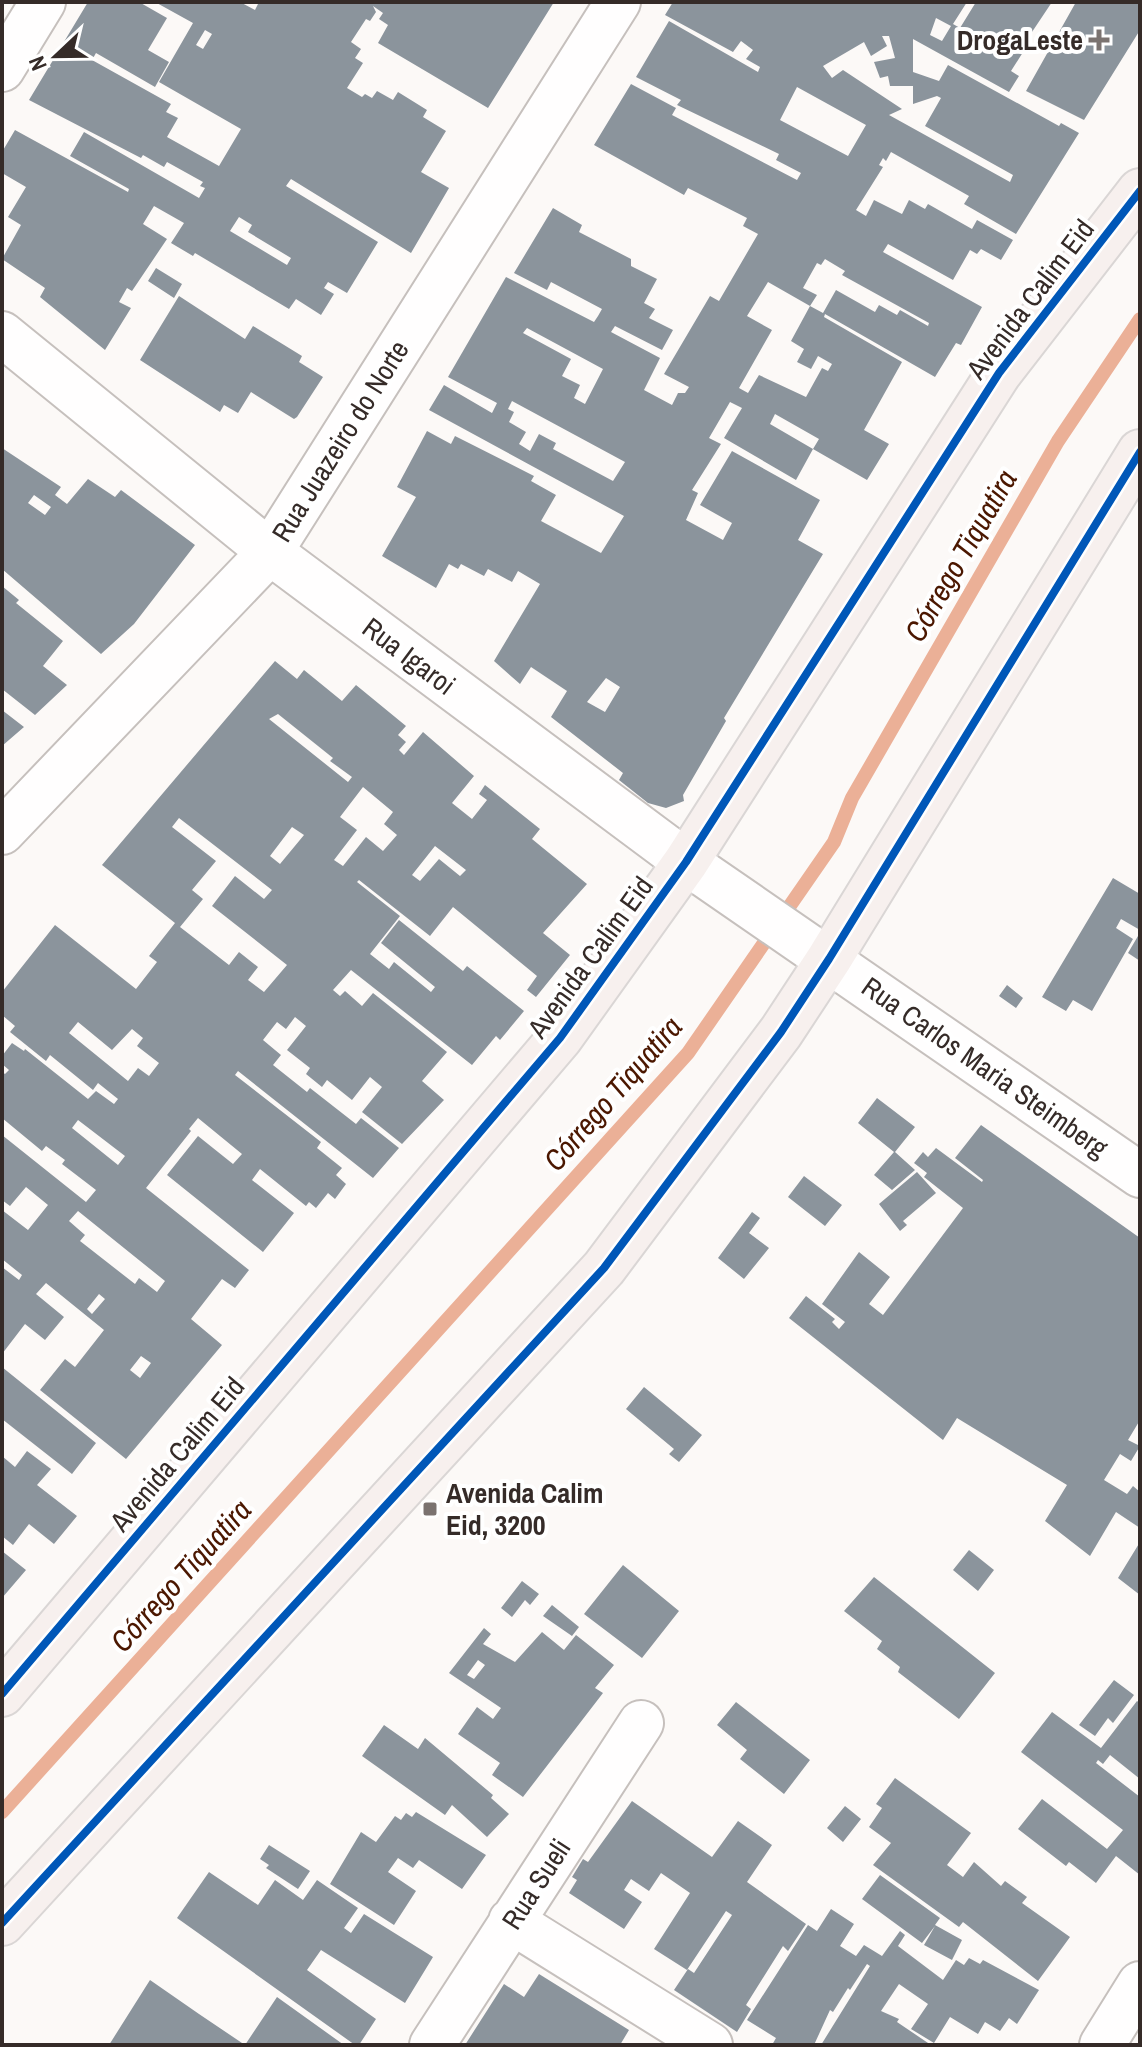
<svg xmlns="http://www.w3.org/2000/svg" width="1142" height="2047" font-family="'Archivo Narrow',sans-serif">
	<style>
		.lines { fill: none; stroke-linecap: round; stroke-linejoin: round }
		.stream { stroke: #ebb097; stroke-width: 14 }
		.building { fill: #8b949c; fill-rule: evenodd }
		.minor-casing { stroke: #c6c0bd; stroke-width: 48 }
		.primary-casing { stroke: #dad6d5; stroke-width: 48 }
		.minor { stroke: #fffefe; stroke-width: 44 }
		.primary { stroke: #f7f0ee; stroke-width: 44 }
		.cycleway-casing { stroke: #fff; stroke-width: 13 }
		.cycleway { stroke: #0057b8; stroke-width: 8 }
		.poi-dot { fill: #7b7370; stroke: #fff; stroke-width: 3 }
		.labels { text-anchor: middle; stroke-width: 8; stroke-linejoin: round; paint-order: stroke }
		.poi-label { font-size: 28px; font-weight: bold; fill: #352b28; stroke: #fff; text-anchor: end }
		.street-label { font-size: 28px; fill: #352b28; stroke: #fff }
		.water-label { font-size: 30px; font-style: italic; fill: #4b1700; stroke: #fff }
	</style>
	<rect width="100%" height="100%" fill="#fcf9f7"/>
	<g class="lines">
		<path class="stream" d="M2,1812L688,1053L834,842L852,798L1058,441L1140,319"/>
	</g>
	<path class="building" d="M88,2H139L167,18L148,50L169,62L155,87L96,53L92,60L171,104L166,112L178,118L167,137L219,166L241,129L159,82L193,23L155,2H240L255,10L259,2H554L488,108L378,43L388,25L379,19L383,13L373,6L376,12L370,21L366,19L351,42L361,49L355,58L363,63L347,88L362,97L365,94L372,98L377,91L393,100L398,92L427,110L423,117L446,131L421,172L449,188L411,253L291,179L286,186L378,242L347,293L328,282L324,288L334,294L321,315L296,299L289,309L195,253L193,256L171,243L184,223L154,206L143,224L167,239L132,291L127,288L119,302L131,308L105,350L40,297L45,288L2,259L21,225L8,217L26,187L2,173V152L15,130L128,192L129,189L70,156L84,132L199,198L205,188L200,186L203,182L167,162L164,167L143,155L141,158L29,100ZM205,30L212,34L203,49L196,45ZM239,217L252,225L248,232L291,258L287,265L230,231Z
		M673,2H967L953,24L960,28L976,2H1052L1022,47L1025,49L1011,71L1019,76L1009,92L913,39V72L939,81L948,65L1059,126L1061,123L1079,133L1016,234L964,204L969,196L891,152L886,161L883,158L879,165L883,167L856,210L866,216L874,200L902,214L909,200L925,209L928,204L972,229L977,220L1013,240L1001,260L981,249L977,254L970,250L953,280L888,244L883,252L982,307L961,345L956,343L935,377L825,314L824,317L902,362L864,430L889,444L867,480L813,449L796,480L724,438L742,408L730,402L709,438L721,444L692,490L698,493L686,520L723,540L732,523L700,505L732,451L820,500L798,540L823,554L724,718L726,721L683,795L684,801L666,808L648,803L619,780L623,773L551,717L567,691L531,667L520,684L494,661L540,584L518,571L512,582L488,569L484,576L461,564L458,569L449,564L436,588L382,556L416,497L397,487L427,431L451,444L455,436L534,476L531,481L556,495L541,521L601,553L624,516L429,410L444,385L492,413L497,403L448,377L506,277L594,322L598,316L602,309L551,282L547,290L514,273L553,208L582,225L579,232L631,259V266L657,279L644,303L655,309L649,318L673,330L662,350L615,326L611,332L660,358L644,390L672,405L678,393H685L689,387L664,374L710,296L719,301L758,234L743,226L747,218L688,188L684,195L594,145L631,84L676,108L672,115L797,180L801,173L776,160L779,154L677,105L681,100L636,77L669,21L758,72L760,67L746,59L753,50L741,41L733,52L665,15ZM936,18L951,26L942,41L930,35ZM882,36H889L895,58L874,62L880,78L888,76L890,86H913V104L937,96L941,98L925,126L1013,175L1010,182L889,115L902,109L843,70L832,78L823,66L864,42L871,56L887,46ZM797,87L866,125L848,156L780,120ZM825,259L845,271L842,275L929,323L928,326L900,310L897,315L879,305L875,312L836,290L823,313L810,306L791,341L804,349L797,362L811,369L818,356L832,364L828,371L822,368L806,397L759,375L748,393L739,388L772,330L747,316L768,282L810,306L817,295L803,288L817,263L821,265ZM527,328L603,369L585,404L574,398L580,385L562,376L571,359L523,333ZM512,401L625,462L613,481L553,449L556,443L539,434L530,451L519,444L526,432L509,422L514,412L508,409ZM775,414L819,439L813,449L770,424ZM606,678L620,687L605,712L587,702Z
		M1076,2H1140V30L1084,120L1026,91Z
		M156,268L182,284L174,298L148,281Z
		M179,296L245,339L253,326L302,356L299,362L323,377L297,417L294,419L251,392L238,413L224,405L220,412L140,360Z
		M2,448L61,487L55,495L67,504L88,479L115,497L121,490L195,545L134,624L101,654L2,569ZM34,495L51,507L45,515L28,503Z
		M2,586L19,600L16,603L63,641L43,666L67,685L35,715L2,689Z
		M275,661L297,679L304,670L342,701L356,685L406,726L398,735L406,742L399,750L404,755L423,732L474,776L452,803L472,819L487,800L479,794L485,785L540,829L532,839L587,884L543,933L570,955L536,997L527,990L537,976L453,907L430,936L359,880L357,882L400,916L370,954L389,969L394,962L431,992L435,987L381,943L399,920L463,971L467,966L524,1011L500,1040L496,1036L472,1065L351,970L333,990L340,996L345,991L362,1006L373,993L447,1052L422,1081L444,1100L402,1144L362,1112L382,1087L370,1077L352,1100L327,1080L322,1087L306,1074L310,1068L287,1050L306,1026L295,1017L286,1029L277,1022L263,1040L281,1055L273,1065L307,1092L310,1088L356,1124L361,1118L399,1148L373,1178L238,1071L235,1075L321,1142L317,1148L342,1168L336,1175L346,1184L335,1199L328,1193L316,1208L309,1202L306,1206L260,1169L252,1180L294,1213L263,1252L167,1175L198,1136L233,1164L242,1154L198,1118L189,1129L191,1131L146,1188L249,1270L235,1288L222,1279L191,1319L222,1345L126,1459L40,1390L65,1359L75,1367L104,1330L46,1283L36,1294L64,1317L45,1340L25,1324L2,1354V1267L19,1280L22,1275L2,1259V1210L28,1230L48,1205L26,1187L10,1206L2,1200V1135L86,1202L96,1190L62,1164L65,1160L46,1146L42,1151L2,1118V1072L5,1074L9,1070L2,1064V1056L12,1043L24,1051L25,1049L88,1099L96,1091L114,1104L118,1099L98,1083L93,1090L50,1055L46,1061L10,1032L15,1026L2,1015V992L55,925L136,989L157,962L149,956L175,923L102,865ZM278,714L333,758L330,761L352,777L348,782L269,719ZM363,787L393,812L384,824L397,835L383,851L366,837L343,866L334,860L357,830L340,817ZM179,818L272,890L264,899L235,876L212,906L287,965L264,992L248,980L258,967L239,952L229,965L180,927L203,899L192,890L216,861L172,827ZM292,827L304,835L280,864L270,856ZM435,846L466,870L460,876L439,859L420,881L412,875ZM78,1022L112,1050L132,1029L143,1038L137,1046L159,1063L149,1076L138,1068L128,1081L69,1033ZM78,1120L125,1156L118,1165L72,1128ZM78,1211L165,1281L157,1292L139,1278L135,1284L80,1241L85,1235L69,1221ZM99,1294L105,1299L92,1314L87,1309ZM141,1356L151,1363L140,1378L130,1370Z
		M2,710L24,727L2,746Z
		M1113,878L1140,894V930L1121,919L1116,928L1133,939L1092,1011L1073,1000L1066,1011L1042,997Z
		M1138,936L1140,937V961L1128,953Z
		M1007,985L1023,998L1016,1008L999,996Z
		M877,1098L915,1127L895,1152L915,1170L892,1190L874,1175L894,1152L858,1123Z
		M981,1125L1140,1238V1420L1128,1440L1140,1446L1131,1461L1120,1454L1104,1480L1127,1494L1133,1486L1140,1492V1528L1116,1512L1090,1556L1045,1521L1067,1485L957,1418L943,1440L789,1318L806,1296L835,1319L832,1322L839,1329L845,1322L822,1304L859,1252L890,1277L869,1304L883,1315L963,1208L924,1177L927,1173L914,1163L923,1152L928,1157L936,1148L982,1182L983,1180L955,1158Z
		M917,1172L936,1193L903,1221L907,1225L900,1231L879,1204Z
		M804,1176L842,1205L825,1226L788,1197Z
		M752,1212L760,1218L749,1233L769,1248L744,1279L718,1258Z
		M2,1367L96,1443L72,1474L2,1419Z
		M644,1387L702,1435L679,1462L669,1454L674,1449L626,1409Z
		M27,1451L51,1469L37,1485L77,1516L54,1544L29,1524L13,1545L2,1536V1456L15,1467Z
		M1140,1542V1595L1118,1578Z
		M969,1550L994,1570L978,1591L953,1570Z
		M2,1551L26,1570L2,1598Z
		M623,1565L679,1611L642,1658L584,1614Z
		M874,1577L995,1673L959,1719L898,1672L900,1667L877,1649L882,1641L844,1611Z
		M522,1581L539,1594L530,1605L525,1600L512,1617L501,1608Z
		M552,1605L579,1627L572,1636L543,1616Z
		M484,1628L491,1634L483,1644L515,1662L542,1632L564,1650L576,1635L614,1665L595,1688L603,1693L523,1797L492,1775L500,1763L458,1734L477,1707L493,1719L501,1708L449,1673ZM478,1660L485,1665L474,1679L467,1675Z
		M1114,1680L1134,1695L1113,1723L1108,1718L1095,1736L1079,1725Z
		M1137,1701L1140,1703V1779L1110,1755L1103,1764L1098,1760L1096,1763L1140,1797V1875L1116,1856L1096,1883L1069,1862L1066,1866L1018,1829L1042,1799L1107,1849L1123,1830L1021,1752L1052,1712L1101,1748Z
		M736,1702L810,1760L784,1794L740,1759L747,1750L717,1725Z
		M384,1725L418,1749L425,1738L493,1795L491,1798L509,1814L487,1837L452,1805L445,1815L362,1756Z
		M895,1778L971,1833L947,1865L963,1877L974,1862L1001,1886L1005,1881L1027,1897L1022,1903L1070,1937L1038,1981L963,1922L959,1927L873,1865L891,1843L869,1827L882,1808L876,1804Z
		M632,1801L712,1857L738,1821L772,1845L747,1882L806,1924L788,1951L783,1946L746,2005L751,2009L737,2032L674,1990L688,1969L694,1973L732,1915L726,1911L687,1970L654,1949L690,1893L661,1873L649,1891L631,1879L624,1890L642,1902L624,1929L569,1893L577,1880L572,1877L583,1859L588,1862Z
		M845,1806L861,1819L843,1842L827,1828Z
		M416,1812L486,1855L462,1889L419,1860L413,1868L398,1858L388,1872L416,1891L394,1925L330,1884L361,1832L376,1842L395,1816L401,1820L406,1813L412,1817Z
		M269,1845L310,1871L298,1889L266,1868L269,1865L260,1859Z
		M209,1872L258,1905L275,1880L303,1900L317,1880L358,1908L344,1928L351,1933L364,1914L433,1957L405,2003L321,1950L307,1970L376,2019L359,2045H355L177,1918Z
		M880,1875L940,1918L935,1925L962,1940L952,1960L924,1945L935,1926L922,1943L862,1899Z
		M831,1909L854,1924L840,1946L856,1956L864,1945L882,1956L900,1931L905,1935L898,1946L943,1980L956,1960L964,1965L969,1958L980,1964L983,1960L1039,1990L1017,2024L1009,2018L1000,2031L985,2022L978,2034L950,2017L934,2043L911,2029L928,2004L899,1984L881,2011L899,2019L897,2022L931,2045H821L870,1966L867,1964L850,1990L848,1988L833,2012L830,2010L814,2045H772L776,2038L747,2020L808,1925L817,1931Z
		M539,1974L629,2030L620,2045H465L504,1984L524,1997Z
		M150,1980L199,2014L245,2045H109Z
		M277,1997L344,2045H245Z"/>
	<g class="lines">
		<defs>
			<path id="minor" d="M2,69L43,2
				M2,334L270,552L686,862L1140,1175
				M2,832L270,552L618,2
				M511,1921L710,2045
				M432,2045L641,1723
				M1102,2045L1140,1984"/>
			<path id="primary" d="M2,1694L560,1038L686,862L999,373L1140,191
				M2,1923L604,1268L781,1032L829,959L1140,452"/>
		</defs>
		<use href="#minor" class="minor-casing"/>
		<use href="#primary" class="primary-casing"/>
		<use href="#minor" class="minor"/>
		<use href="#primary" class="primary"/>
		<defs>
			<path id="cycleway" d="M2,1694L560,1038L686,862L999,373L1140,191
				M2,1923L604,1268L781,1032L829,959L1140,452"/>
		</defs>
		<use href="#cycleway" class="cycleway-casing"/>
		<use href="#cycleway" class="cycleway"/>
	</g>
	<g class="poi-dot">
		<path d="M1095 28h8v8h8v8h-8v8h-8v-8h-8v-8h8z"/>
		<rect x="422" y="1501" width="16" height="16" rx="4"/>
	</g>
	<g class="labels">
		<g class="poi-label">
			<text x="1083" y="50">DrogaLeste</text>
			<text x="446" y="1503" text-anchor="start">Avenida Calim<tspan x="446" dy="32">Eid, 3200</tspan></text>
		</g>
		<g class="street-label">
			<text transform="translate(1030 299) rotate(-53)" y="10">Avenida Calim Eid</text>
			<text transform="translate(340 441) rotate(-58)" y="10">Rua Juazeiro do Norte</text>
			<text transform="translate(409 656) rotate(37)" y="10">Rua Igaroi</text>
			<text transform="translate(590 957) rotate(-54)" y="10">Avenida Calim Eid</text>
			<text transform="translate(985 1067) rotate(35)" y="10">Rua Carlos Maria Steimberg</text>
			<text transform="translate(177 1454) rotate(-50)" y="10">Avenida Calim Eid</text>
			<text transform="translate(536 1884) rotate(-57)" y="10">Rua Sueli</text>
		</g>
		<g class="water-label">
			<text transform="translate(961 556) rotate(-60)" y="10">Córrego Tiquatira</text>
			<text transform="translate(613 1094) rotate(-49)" y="10">Córrego Tiquatira</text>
			<text transform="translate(181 1576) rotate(-48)" y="10">Córrego Tiquatira</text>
		</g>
	</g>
	<rect width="1142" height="2047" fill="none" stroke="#352b28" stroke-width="8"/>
	<g transform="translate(56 56) rotate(248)" stroke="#ffffff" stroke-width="6" paint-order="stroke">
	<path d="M0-6L14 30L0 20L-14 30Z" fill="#352b28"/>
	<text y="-12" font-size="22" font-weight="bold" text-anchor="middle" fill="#352b28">N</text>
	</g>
</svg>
